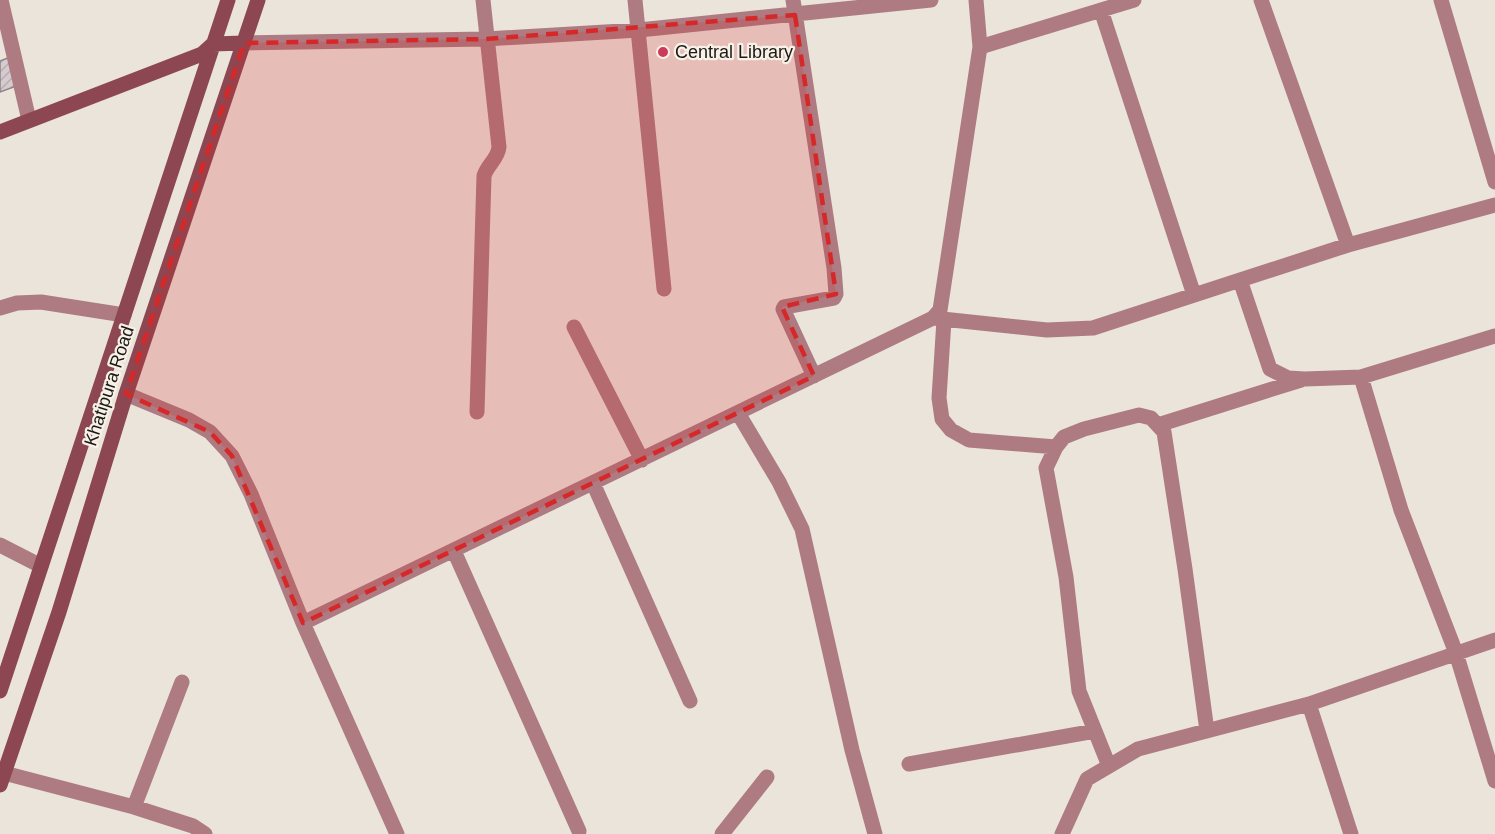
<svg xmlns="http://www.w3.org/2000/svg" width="1495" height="834" font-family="Arial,sans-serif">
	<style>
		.building { fill: url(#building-hatch); stroke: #8d8386; stroke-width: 1.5 }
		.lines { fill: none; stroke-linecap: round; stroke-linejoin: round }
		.street { stroke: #ad7b81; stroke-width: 15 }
		.secondary { stroke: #8c4752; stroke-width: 15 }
		.marked { fill: #d62828; fill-opacity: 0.2; stroke: #d62828; stroke-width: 4.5; stroke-dasharray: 12 8; stroke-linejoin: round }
		.poi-dot { fill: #cb3b5a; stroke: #f8f1e8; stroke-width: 2 }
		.labels { text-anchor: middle; stroke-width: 4.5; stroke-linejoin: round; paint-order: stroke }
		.poi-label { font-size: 18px; fill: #1b1916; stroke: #f8f1e8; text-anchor: start }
		.street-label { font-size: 18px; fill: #1b1916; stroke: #f8f1e8 }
	</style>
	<defs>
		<pattern id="building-hatch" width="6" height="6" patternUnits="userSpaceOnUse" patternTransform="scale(1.5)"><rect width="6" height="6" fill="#d6cbce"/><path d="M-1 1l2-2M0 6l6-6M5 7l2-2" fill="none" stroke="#b7aeb0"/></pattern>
	</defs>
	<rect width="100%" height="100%" fill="#eae4db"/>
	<path class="building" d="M10,57L19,85L0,92V61Z"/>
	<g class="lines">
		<path class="street" d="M1,0L29,120
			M635,0L664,289
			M793,0L834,268L836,294L834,298L784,307L783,309L814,376
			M976,0L980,47L1134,0
			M1441,0L1495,182
			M1101,10L1194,295
			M244,43L486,39L639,30L931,0
			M1348,245L1495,205
			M1240,280L1270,369L1288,378L1305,379L1361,377L1495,336
			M0,308L17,303L41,302L124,315
			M933,318L1047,330L1093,328L1348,245L1261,0
			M944,320L939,398L942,419L951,430L969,440L1056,447
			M574,327L642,460
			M1361,377L1401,510L1456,653L1495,781
			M126,394L189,420L210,432L232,456L251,494L303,623L397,834
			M477,412L484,176C487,165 498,159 499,147L483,0
			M738,413L779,482L802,529L852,750L875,834
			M1158,425L1301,380
			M593,483L690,701
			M0,545L41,566
			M454,551L579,831
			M303,623L933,318L940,310L980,47
			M1309,704L1351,834
			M909,764L1095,731
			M1109,766L1079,691L1066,577L1046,468L1056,447L1064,437L1084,429L1139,415L1151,418L1164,432L1185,569L1207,731
			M4,773L134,807L193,826L205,834
			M134,807L182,682
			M722,834L767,777
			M1062,834L1087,779L1138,749L1309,704L1495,640"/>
		<path class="secondary" d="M0,132L202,54L213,44L244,43
			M0,691L228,0
			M0,785L59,612L126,394L258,0"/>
	</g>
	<path class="marked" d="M795,15L836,294L782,307L814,376L303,623L232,456L210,432L126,394L244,43L486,39Z"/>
	<circle class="poi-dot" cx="663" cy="52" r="6"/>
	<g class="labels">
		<g class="poi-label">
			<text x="675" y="58">Central Library</text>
		</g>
		<g class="street-label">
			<text transform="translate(109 386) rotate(-72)" y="6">Khatipura Road</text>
		</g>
	</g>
</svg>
